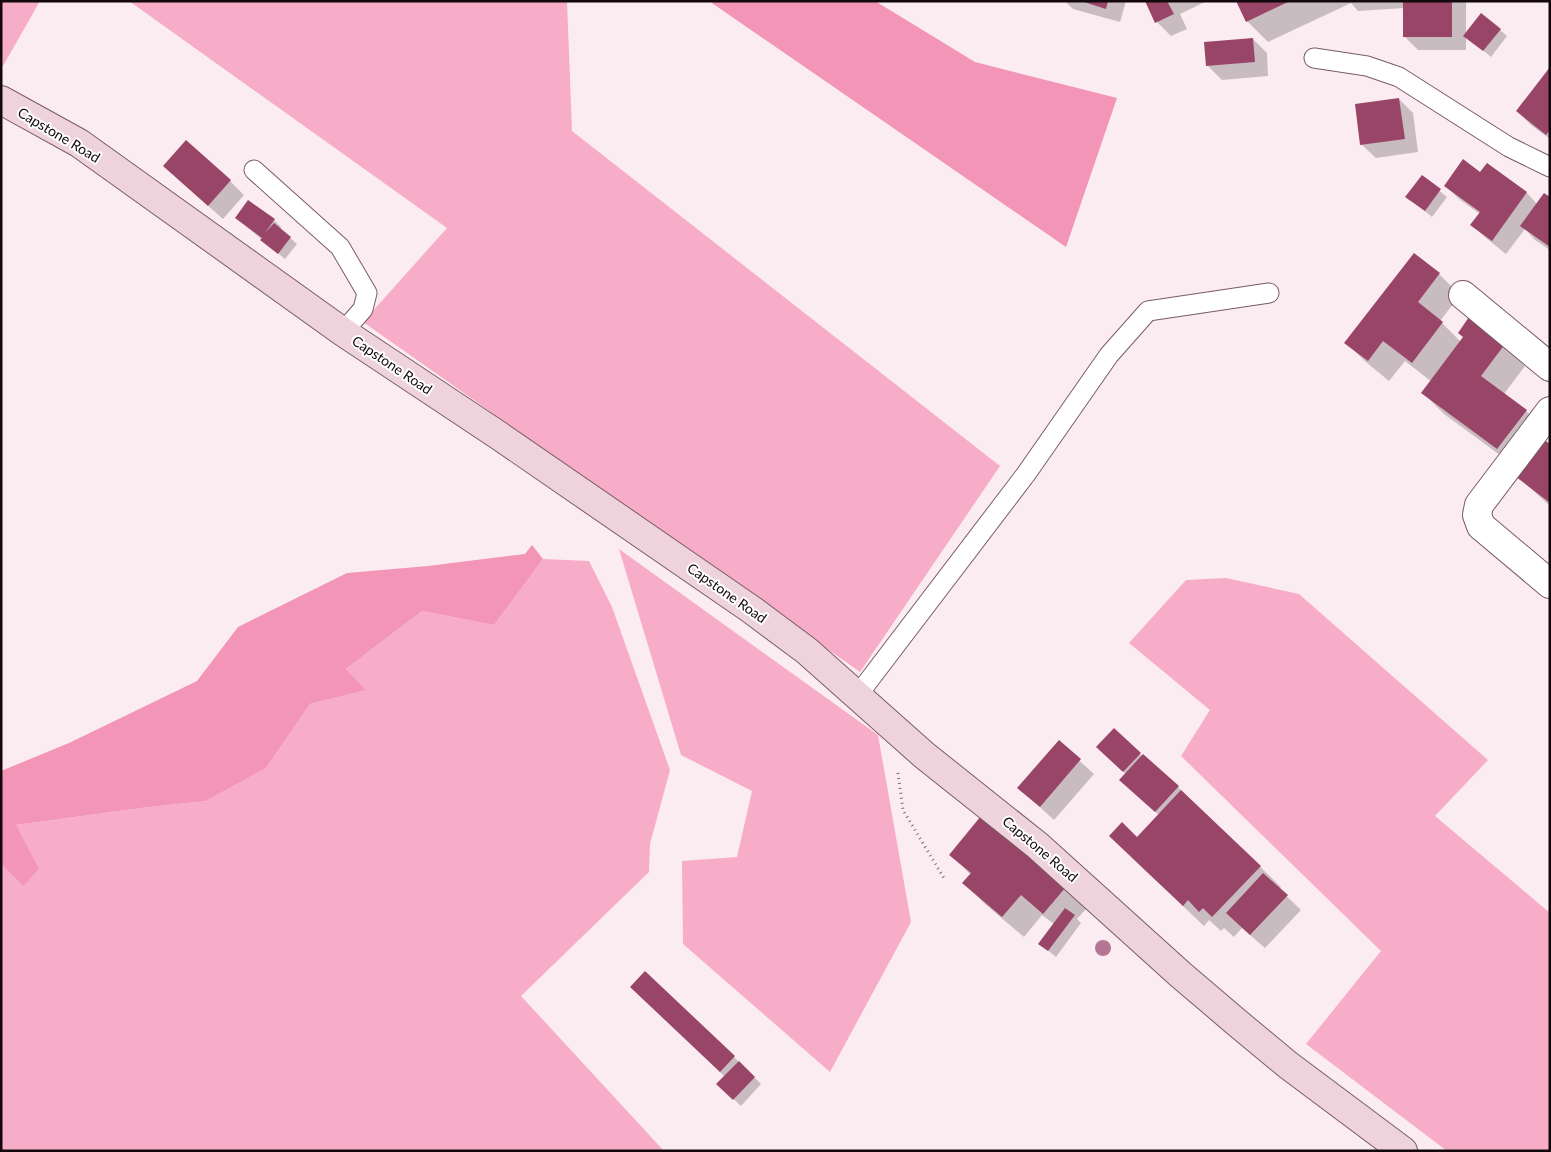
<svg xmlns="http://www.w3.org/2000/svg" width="1551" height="1152" font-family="Lato,sans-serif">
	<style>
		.green { fill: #f7adc7 }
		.forest { fill: #f295b7 }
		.shadow { fill: #0003 }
		.building { fill: #984567 }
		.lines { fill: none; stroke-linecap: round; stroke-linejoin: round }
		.lane-casing { stroke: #7a5b66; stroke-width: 21 }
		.street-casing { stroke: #7a5b66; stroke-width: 30 }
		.secondary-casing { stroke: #7a5b66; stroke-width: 30 }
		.path { stroke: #7c6f74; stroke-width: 3; stroke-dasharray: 1 4; stroke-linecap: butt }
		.lane { stroke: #fff; stroke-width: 19 }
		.street { stroke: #fff; stroke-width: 28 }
		.secondary { stroke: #eed3dd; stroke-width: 28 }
		.tree { fill: #b77595 }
		.labels { text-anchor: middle; stroke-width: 4; stroke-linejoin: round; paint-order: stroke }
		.street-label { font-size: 14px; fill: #13080c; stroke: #fefefe }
	</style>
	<rect width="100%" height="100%" fill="#fbecf1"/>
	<path class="green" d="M1,1H40L3,66L1,65Z
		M129,1H567L572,131L1000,466L860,672L363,322L447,228Z
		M619,549L878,735L911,922L830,1072L683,944L682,861L737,857L752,791L681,755Z
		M543,559L589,561L612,607L670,770L650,844L649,872L521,996L664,1151H1V864L23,886L16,825L141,808L206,801L266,768L310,704L365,690L346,669L422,611L494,625Z
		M1226,578L1299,594L1488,760L1435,816L1550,913V1151H1447L1306,1044L1381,951L1181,756L1210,710L1129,643L1186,580Z"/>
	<path class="forest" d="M709,1H875L975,62L1117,98L1066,247Z
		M532,545L543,559L494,625L422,611L346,669L366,690L310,704L266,768L206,801L141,808L16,825L39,869L23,886L1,864V771L69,743L197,681L238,627L347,573L428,566L525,554Z"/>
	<path class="shadow" d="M1065,1H1126L1120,22L1073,9Z
		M1147,1H1207L1180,14L1187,29L1171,36L1157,22Z
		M1237,1H1466V35L1500,30L1507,36L1491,57L1466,36V50H1418L1404,36V8L1358,11L1351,3L1268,42L1247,21Z
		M1253,39L1267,53L1268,76L1222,80L1208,66L1206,43Z
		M1550,69V139L1531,125L1517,111Z
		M1399,99L1413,113L1418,152L1376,158L1361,144Z
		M1488,165L1527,193L1537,204L1550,198V250L1535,240L1525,229L1506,254L1486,238L1472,225L1480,214L1459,199L1445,185L1481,174Z
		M1422,177L1447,197L1432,217L1407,197Z
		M179,180L230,181L244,195L223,219Z
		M249,201L274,220L281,227L280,229L297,244L285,259L236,218Z
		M1414,255L1439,274L1460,295L1440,321L1461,342L1504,345L1525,366L1504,394L1526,411L1547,432L1519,469L1444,414L1423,393L1432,382L1405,361L1389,381L1367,363L1346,343Z
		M1550,446V506L1517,476Z
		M1114,730L1142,756L1143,755L1178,787L1281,887L1279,889L1301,910L1265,948L1242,928L1234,937L1224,928L1221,931L1209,920L1204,926L1131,857L1137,838L1159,815L1135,794L1126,774L1098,747Z
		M1059,742L1094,774L1054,820L1019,788Z
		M951,855L1065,888L1086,909L1077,919L1081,923L1056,957L1039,943L1054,924L1042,915L1024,937L985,904L964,883L971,875Z
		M646,1001L734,1057L761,1084L741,1106L718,1084L725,1077Z"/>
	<path class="building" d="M1081,1H1108L1106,9Z
		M1145,1H1167L1174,14L1155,23Z
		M1236,1H1290L1246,22Z
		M1403,1H1452V37H1403Z
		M1481,13L1501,29L1483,51L1463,36Z
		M1253,38L1255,62L1206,66L1204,42Z
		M1550,67V130L1546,135L1516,111Z
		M1399,98L1405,139L1360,145L1355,104Z
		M186,140L231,180L208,206L163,166Z
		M1463,159L1480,172L1487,163L1527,192L1492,241L1470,225L1480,212L1444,186Z
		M1422,175L1441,189L1425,211L1405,197Z
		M1544,193L1550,197V247L1520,226Z
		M248,200L275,219L265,233L274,223L291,237L278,254L260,240L262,238L235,218Z
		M1414,253L1440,273L1418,302L1443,322L1412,363L1383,341L1368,361L1344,343Z
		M1469,317L1505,344L1481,376L1527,410L1497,449L1421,393L1463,337L1458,333Z
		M1543,439L1550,444V503L1515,476Z
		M1114,728L1141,753L1123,772L1096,747Z
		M1059,740L1081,759L1040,807L1017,788Z
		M1143,754L1179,786L1155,812L1119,780Z
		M1181,790L1261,866L1212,917L1203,908L1199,912L1188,900L1183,906L1109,836L1122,822L1137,837Z
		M981,816L1066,887L1043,914L1021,895L1002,917L962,883L971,873L949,855Z
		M1263,873L1288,895L1250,935L1226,913Z
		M1065,908L1075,915L1048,951L1038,944Z
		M645,971L735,1056L720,1072L630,987Z
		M739,1061L755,1077L733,1100L716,1084Z"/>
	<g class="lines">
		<defs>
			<path id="lane" d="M1314,58L1367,66L1399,77L1509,147L1550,167
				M254,170L340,247L367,293L363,309L343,332
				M857,696L1026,474L1109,355L1148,311L1269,293"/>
			<path id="street" d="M1463,295L1550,367
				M1550,411L1479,505L1477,515L1481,526L1550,584"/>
			<path id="secondary" d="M1,100L79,143L343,332L498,435L752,610L807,651L924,755L1037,845L1181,975L1235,1021L1288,1065L1403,1151"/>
		</defs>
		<use href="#lane" class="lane-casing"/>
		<use href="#street" class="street-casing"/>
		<use href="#secondary" class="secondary-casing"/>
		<path class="path" d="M898,773L903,810L945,880"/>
		<use href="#lane" class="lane"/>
		<use href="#street" class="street"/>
		<use href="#secondary" class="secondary"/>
	</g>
	<circle class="tree" cx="1103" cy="948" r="8"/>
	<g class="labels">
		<g class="street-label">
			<text transform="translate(59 135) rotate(31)" y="5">Capstone Road</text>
			<text transform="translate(392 365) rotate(34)" y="5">Capstone Road</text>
			<text transform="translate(727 593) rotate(35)" y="5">Capstone Road</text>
			<text transform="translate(1040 849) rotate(40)" y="5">Capstone Road</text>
		</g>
	</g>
	<rect width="1551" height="1152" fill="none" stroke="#13080c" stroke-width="5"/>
</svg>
